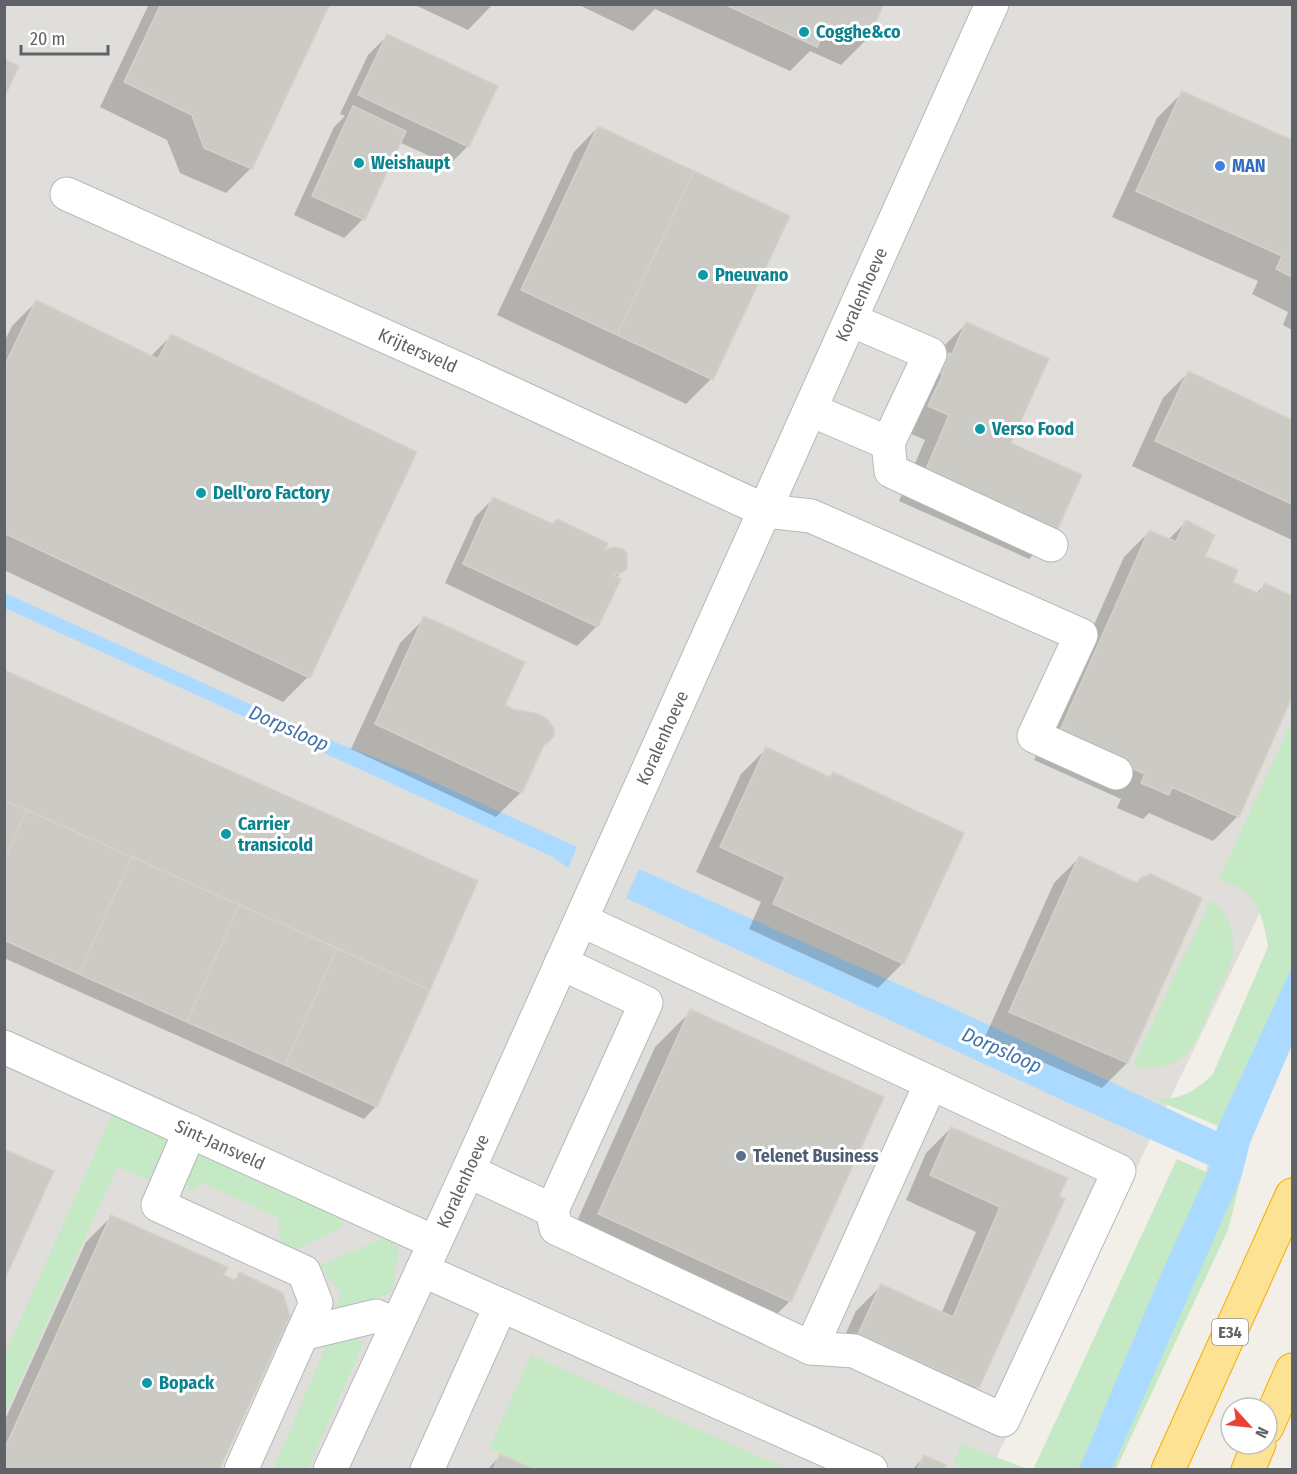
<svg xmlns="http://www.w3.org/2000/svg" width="1297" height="1474" font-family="'Fira Sans Condensed',sans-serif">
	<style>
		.industrial { fill: #e0deda }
		.green { fill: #c5e8c5 }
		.water { fill: #aadaff }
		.shadow { fill: #0003 }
		.building { fill: #cccac5; stroke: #d6d1c6; stroke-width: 1.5 }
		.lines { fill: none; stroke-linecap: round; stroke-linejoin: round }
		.minor-casing { stroke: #b5b8bc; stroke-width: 35 }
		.highway-casing { stroke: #f9ab00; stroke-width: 35 }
		.minor { stroke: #fff; stroke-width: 33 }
		.highway { stroke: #fde293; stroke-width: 33 }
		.culture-dot { fill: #0f9aa8; stroke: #fff; stroke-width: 2 }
		.shop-dot { fill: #3f7fe0; stroke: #fff; stroke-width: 2 }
		.service-dot { fill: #5c6f8a; stroke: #fff; stroke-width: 2 }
		.labels { text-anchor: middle; stroke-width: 6; stroke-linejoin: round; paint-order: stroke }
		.shield { fill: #fff; stroke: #8f9295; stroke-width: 1.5 }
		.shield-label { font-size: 16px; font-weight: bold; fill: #5f6368 }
		.culture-label { font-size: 18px; font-weight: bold; fill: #0d838f; stroke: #fff; text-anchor: start }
		.shop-label { font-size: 18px; font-weight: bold; fill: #366cbe; stroke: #fff; text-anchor: start }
		.street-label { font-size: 18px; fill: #5f6368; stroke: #fff }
		.service-label { font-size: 18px; font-weight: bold; fill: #4e5e75; stroke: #fff; text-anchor: start }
		.water-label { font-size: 20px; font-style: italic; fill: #4174aa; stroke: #fff }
	</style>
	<rect width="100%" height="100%" fill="#f1efe8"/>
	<path class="industrial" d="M5,5H1292V846L991,1469L5,1470Z"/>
	<path class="green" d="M1292,721V1039L1249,1145L1228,1230L1116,1469L1033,1470L1177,1159L1206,1172L1218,1126L1147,1096C1174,1104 1194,1093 1213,1074L1268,947C1265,928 1260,900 1241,889C1235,885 1226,882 1219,879Z
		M1210,901C1226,908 1236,935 1233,952C1231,968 1221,984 1214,999C1207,1014 1202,1031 1193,1045C1181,1064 1153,1074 1133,1065Z
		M113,1113L171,1141L152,1181L117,1167L5,1415V1354Z
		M202,1152L340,1212L342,1228L294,1251L281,1246L278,1218L203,1183L189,1191C185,1170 183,1165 202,1152Z
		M386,1237L399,1248L392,1292L334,1318L340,1291L319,1266Z
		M353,1333L363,1344L308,1469L273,1470L329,1339Z
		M531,1355L787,1469H535L489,1448Z
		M962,1444L1027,1469H968L953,1463Z"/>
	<path class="water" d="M5,593L322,737L419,775L577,847L568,868L553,857L5,608Z
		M639,869L954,1009L1216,1131L1292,967V1045L1250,1143L1241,1178L1112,1469H1079L1161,1274L1210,1166L1060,1099L626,898Z"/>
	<path class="shadow" d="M149,4H327L251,168L226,193L180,173L167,140L100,107Z
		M413,4H493L468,30Z
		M577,4H882L866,40L841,65L810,51L790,71L655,9L633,31Z
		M387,36L468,146L449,165L399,142L363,219L344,238L294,215L334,127L345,116L340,114L368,55Z
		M1182,93L1292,142V330L1283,325L1288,312L1252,294L1258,281L1112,217L1157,118Z
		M598,127L788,216L711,379L686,404L497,315L574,152Z
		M37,301L150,357L171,336L415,453L308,677L283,702L4,570V342L12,326Z
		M966,324L1009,444L1054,534L1029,559L899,501L925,440L904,431L941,349Z
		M1188,373L1292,421V540L1132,466L1163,398Z
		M494,498L553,526L601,553L622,571L616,578L619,579L596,627L577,646L445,583L475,517Z
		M1186,522L1203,556L1231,583L1256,594L1264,585L1292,597V694L1238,816L1213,841L1149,813L1143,819L1117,808L1121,799L1034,760L1124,557L1149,532L1168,540Z
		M425,618L503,706L549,740L540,749L521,792L496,817L351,749L400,643Z
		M4,672L476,882L376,1106L364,1119L4,958Z
		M766,749L903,963L878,988L749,929L761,902L696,872L741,774Z
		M1079,858L1136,884L1200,898L1127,1063L1102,1088L985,1037L1054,883Z
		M691,1011L790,1301L755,1336L564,1250L655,1047Z
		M951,1128L1063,1200L977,1388L952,1413L834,1359L856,1311L881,1286L941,1314L976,1232L906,1200L926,1153Z
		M111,1217L222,1276L233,1281L240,1274L281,1294L4,1470V1422L86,1242Z
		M501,1455L532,1470H487Z
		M924,1457L943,1470H912Z"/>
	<path class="building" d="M161,4H330L252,169L204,148L192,115L124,82Z
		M724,4H884L867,41L828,23L817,47Z
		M387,34L498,86L469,147L358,95Z
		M4,59L19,66L4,98Z
		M1182,91L1292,140V277L1276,269L1282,256L1136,191Z
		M353,106L406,131L365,220L312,196Z
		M598,126L694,171L617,335L521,290Z
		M694,171L790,216L713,380L617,335Z
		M36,300L158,359L171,334L417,452L310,678L4,533V367Z
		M966,322L1049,359L1011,443L1082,475L1055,535L923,476L949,415L928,406L943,374L937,372L940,365L943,366L949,353L952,354Z
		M1188,371L1292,420V504L1155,441Z
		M493,497L553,524L557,519L608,543L605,550L614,547L623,549L627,554V568L623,572L614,575L621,579L598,627L463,564Z
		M1186,520L1215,535L1205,556L1238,570L1233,582L1260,594L1264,583L1292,596V697L1239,817L1172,787L1169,795L1141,783L1145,774L1058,735L1149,530L1176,542Z
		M424,616L525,662L505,705L513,709L539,714L547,719L554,728V736L550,741L544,745L522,793L375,724Z
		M4,670L478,881L430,990L4,800Z
		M766,747L830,777L833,772L964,833L904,964L773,904L785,877L720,847Z
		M4,800L27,810L4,860Z
		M27,810L132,857L79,974L4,940V860Z
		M1079,856L1137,883L1140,878L1151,874L1202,898L1128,1063L1009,1012Z
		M132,857L239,905L187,1022L79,974Z
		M239,905L337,948L285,1065L187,1022Z
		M337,948L430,990L377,1107L285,1065Z
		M690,1009L884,1097L791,1302L598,1214Z
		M951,1127L1068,1178L1059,1196L1065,1199L979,1388L858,1334L881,1284L953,1317L1000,1207L930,1175Z
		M4,1149L54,1171L4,1281Z
		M111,1215L228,1267L224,1275L236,1281L239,1272L283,1293L290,1316L219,1470H4V1450Z
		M500,1454L535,1470H493Z
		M924,1455L946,1465L944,1470H917Z"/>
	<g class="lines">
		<defs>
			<g id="minor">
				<path id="s1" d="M67,194L472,375L766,511L811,516L1081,635L1034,736L1116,773"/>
				<path d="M851,320L930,354L888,443"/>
				<path d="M811,410L888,443L891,471L1051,545"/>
				<path id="s2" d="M4,1047L434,1242"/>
				<path d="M190,1131L158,1205L304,1272L316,1303L241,1470"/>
				<path d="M468,1171L552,1210L646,1003L561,963"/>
				<path d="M552,1210L556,1228L811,1348L931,1083L581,920"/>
				<path d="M422,1270L871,1470"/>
				<path d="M302,1334L376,1316L396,1325"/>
				<path d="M811,1348L854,1351L1003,1420L1119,1171L931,1083"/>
				<path id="s3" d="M330,1470L468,1171L992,4"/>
				<path d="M427,1470L501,1305"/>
			</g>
			<path id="highway" d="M1267,1427L1292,1370
				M1168,1470L1292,1195
				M1248,1470L1259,1444"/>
		</defs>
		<use href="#minor" class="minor-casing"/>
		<use href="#highway" class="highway-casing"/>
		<use href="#minor" class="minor"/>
		<use href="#highway" class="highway"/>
	</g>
	<g class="culture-dot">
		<circle cx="804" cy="32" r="6"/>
		<circle cx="359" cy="163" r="6"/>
		<circle cx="703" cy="275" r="6"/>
		<circle cx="980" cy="429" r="6"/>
		<circle cx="201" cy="493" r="6"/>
		<circle cx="226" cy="834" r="6"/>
		<circle cx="147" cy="1383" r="6"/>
	</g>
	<circle class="shop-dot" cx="1220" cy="166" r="6"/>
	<circle class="service-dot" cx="741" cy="1156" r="6"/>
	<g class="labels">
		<rect class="shield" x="1212" y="1319" width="36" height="26" rx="4.5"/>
		<g class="shield-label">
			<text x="1230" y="1338">E34</text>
		</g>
		<g class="culture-label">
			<text x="816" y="38">Cogghe&amp;co</text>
			<text x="371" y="169">Weishaupt</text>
			<text x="715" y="281">Pneuvano</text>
			<text x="992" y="435">Verso Food</text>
			<text x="213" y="499">Dell'oro Factory</text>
			<text x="238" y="830">Carrier<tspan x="238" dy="21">transicold</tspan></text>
			<text x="159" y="1389">Bopack</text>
		</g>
		<g class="shop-label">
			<text x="1232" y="172">MAN</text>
		</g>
		<g class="street-label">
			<text dy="6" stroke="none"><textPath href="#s3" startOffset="1290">Koralenhoeve</textPath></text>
			<text dy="6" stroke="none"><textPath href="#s1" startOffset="384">Krijtersveld</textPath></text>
			<text dy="6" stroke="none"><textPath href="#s3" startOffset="804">Koralenhoeve</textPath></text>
			<text dy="6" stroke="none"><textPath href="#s2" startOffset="237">Sint-Jansveld</textPath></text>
			<text dy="6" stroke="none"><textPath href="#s3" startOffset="318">Koralenhoeve</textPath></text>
		</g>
		<g class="service-label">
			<text x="753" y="1162">Telenet Business</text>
		</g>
		<g class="water-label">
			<text transform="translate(289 728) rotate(24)" y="7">Dorpsloop</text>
			<text transform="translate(1002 1050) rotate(24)" y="7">Dorpsloop</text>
		</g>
	</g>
	<rect width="1297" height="1474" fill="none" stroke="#5f6368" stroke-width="12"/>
	<g transform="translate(1249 1426) rotate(117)"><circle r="28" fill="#ffffff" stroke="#bfc1c3" stroke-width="1.5"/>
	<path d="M0-4.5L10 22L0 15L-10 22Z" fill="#ea4335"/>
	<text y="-9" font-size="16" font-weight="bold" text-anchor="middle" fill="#5f6368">N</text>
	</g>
	<path d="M21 45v9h87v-9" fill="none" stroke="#5f6368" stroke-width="3"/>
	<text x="30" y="45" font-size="18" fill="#5f6368" stroke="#ffffff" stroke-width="4.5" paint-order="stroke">20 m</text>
</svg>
